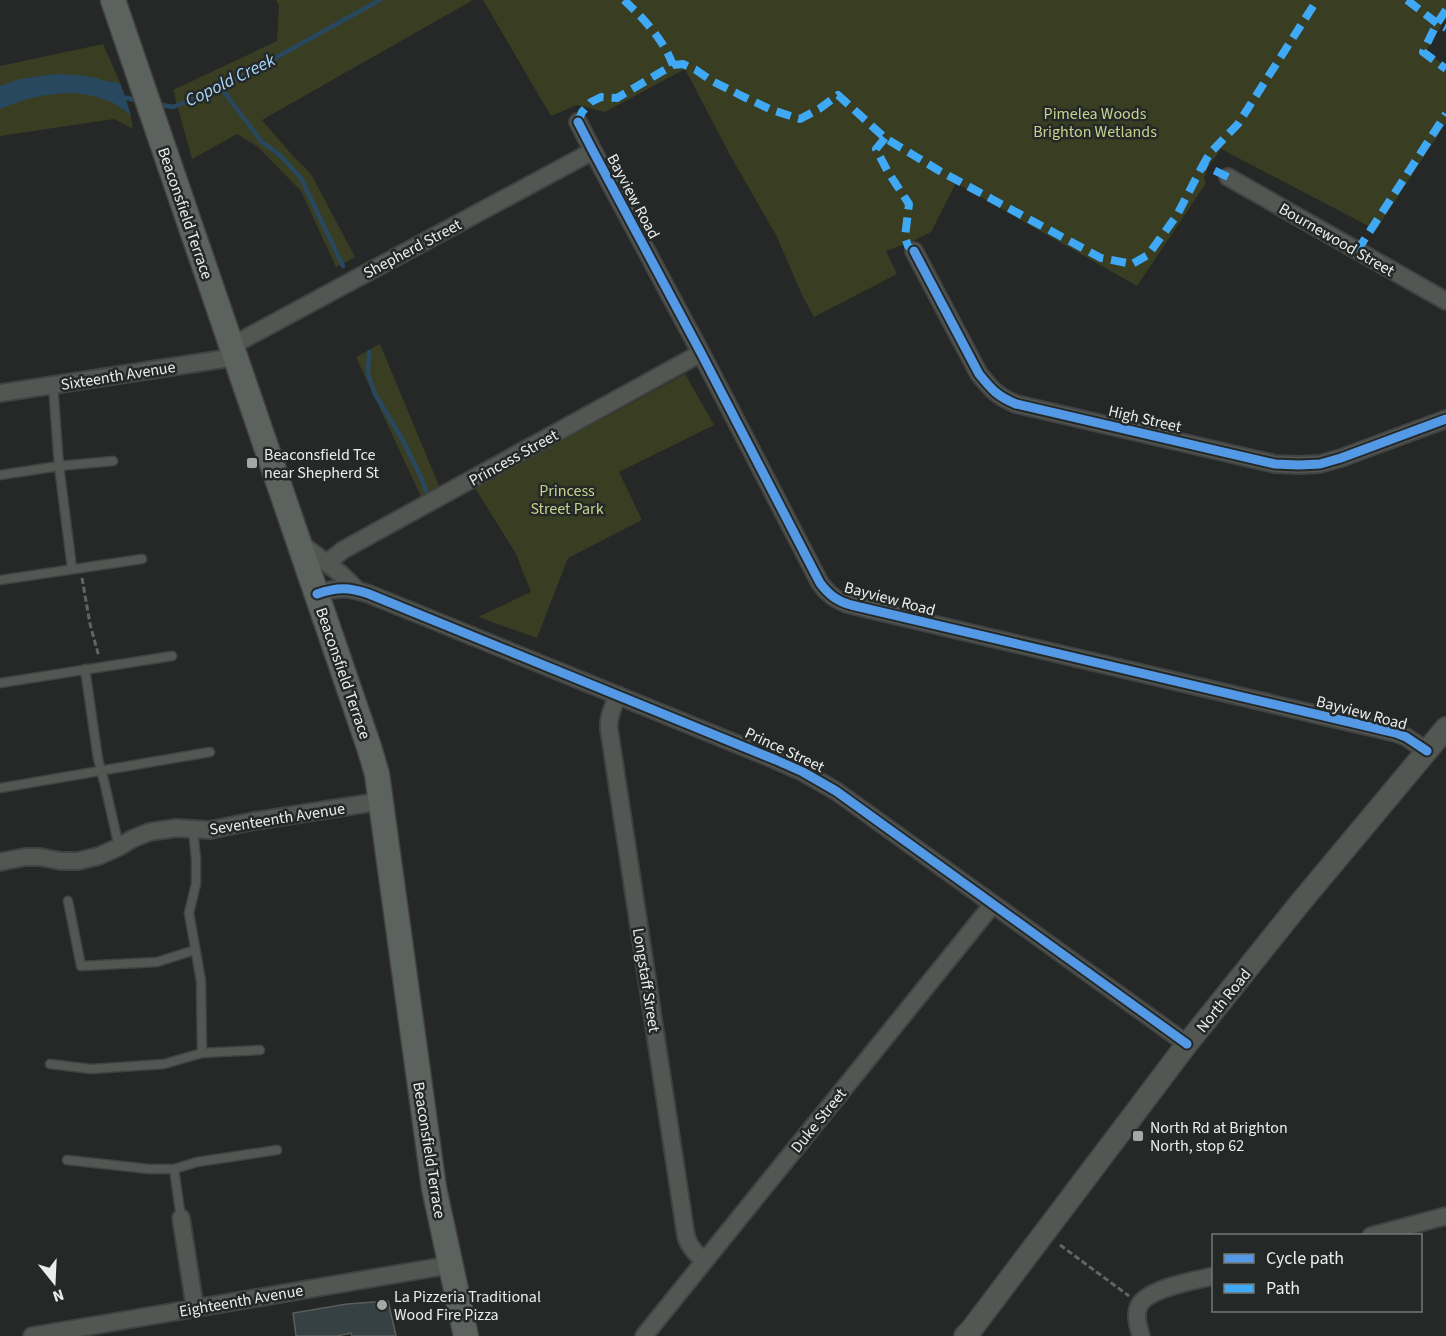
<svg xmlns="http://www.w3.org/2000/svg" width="1446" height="1336" font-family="'Source Sans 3',sans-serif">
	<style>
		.green { fill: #393d21 }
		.water { fill: #284860 }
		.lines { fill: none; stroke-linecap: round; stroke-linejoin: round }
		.stream { stroke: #284860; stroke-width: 4.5 }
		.building { fill: #354143; stroke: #5c5e5e; stroke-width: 1.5 }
		.service-casing { stroke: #414343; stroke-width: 11 }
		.minor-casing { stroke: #414343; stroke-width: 20 }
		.tertiary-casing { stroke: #414343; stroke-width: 24 }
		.secondary-casing { stroke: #414343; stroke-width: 27 }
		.path { stroke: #616562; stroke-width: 3; stroke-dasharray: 6 3; stroke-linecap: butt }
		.service { stroke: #535753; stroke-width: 8 }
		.minor { stroke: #535753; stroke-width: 16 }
		.tertiary { stroke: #535753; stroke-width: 21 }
		.secondary { stroke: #5c625d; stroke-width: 24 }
		.quiet { stroke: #3fa9f5; stroke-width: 8; stroke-dasharray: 15 8; stroke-linecap: butt }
		.cycleway-casing { stroke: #242928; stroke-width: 13 }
		.cycleway { stroke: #5399e6; stroke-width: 9 }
		.poi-dot { fill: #a5a8a7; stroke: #242928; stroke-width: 2 }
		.labels { text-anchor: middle; stroke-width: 5; stroke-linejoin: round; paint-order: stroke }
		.park-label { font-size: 16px; fill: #c9d18c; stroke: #242928 }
		.street-label { font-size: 16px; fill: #eaedec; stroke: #242928 }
		.poi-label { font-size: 16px; fill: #eaedec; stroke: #242928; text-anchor: start }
		.water-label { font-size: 18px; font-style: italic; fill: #a8d7fd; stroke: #242928 }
	</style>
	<rect width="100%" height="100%" fill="#252827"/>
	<path class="green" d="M276,0H473L262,120L293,156L311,174L355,257L336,267L301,191L258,147L237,134L192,159L173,90L277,41L279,5Z
		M483,0H1446V18L1426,51L1446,67V123L1376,230L1221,149L1208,167L1204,179L1206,183L1137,286L956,183L931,232L911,242L886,251L897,274L814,317L802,295L777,237L730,155L685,69L605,112L577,105L551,116Z
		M103,44C115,71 129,99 133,129L114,119L0,136V66Z
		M380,344L442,493L424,503L356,357Z
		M685,374L714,425L619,472L642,520L568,558L537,638L478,617L531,592L516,554L475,488Z"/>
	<path class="water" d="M55,74C69,74 82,75 96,78C104,80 112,83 120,83L131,115C125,111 118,105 111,102C75,86 35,94 0,109V86L20,79Z"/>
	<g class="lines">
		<path class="stream" d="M221,88L262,142L280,155L301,178L343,266
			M122,97L140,101
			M157,104L173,107L221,88L380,0
			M369,352L368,374L375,394L402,439L420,475L429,498"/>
	</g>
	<path class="building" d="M388,1301L396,1336H352L351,1333L337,1336H296L293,1313L347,1304Z"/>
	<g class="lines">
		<defs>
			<path id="service" d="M53,385L59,466L72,568
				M0,475L59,466L113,461
				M0,580L142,559
				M85,669L98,759L105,785L119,847
				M0,683L172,656
				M0,788L210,752
				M193,830L196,859V884L189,913L201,981L202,1053
				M68,901L81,966L157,962L195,950
				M50,1064L91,1069L164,1064L202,1053L260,1050
				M67,1160L149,1169H174L197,1162L277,1150
				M174,1169L181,1218"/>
			<path id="minor" d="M578,122L593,151L701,353L820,583C829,595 837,601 851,605L1396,733L1406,737L1427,751
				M1228,177L1446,301
				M914,251L979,374C992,390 997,396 1016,404L1275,464L1299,465L1320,464L1341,458L1446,419
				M231,346L593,151
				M0,393L236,357
				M300,543L341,574L356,589
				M329,564L333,558L343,550L701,353
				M317,594C337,587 349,587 369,594L776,760L803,772L836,791L1187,1044
				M618,695C613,707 608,717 609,729L686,1236C689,1247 696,1253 704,1261
				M0,862L25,857H40L61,861H78L99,856L119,847L132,839L149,832L176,828L210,830L254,821L382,801
				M181,1218L195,1308
				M1371,1236L1446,1216
				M32,1336L450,1265
				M644,1336L993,904
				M1141,1336C1138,1326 1134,1313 1140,1304C1150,1288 1196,1280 1214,1276"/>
			<path id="tertiary" d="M965,1336L971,1330L1187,1044L1300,903L1446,728"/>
			<path id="secondary" d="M113,0L369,747L377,774L434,1188L466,1336"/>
		</defs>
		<use href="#service" class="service-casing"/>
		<use href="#minor" class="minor-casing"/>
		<use href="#tertiary" class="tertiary-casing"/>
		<use href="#secondary" class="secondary-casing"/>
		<path class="path" d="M82,578L90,624L99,657
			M1060,1245L1129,1296"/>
		<use href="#service" class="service"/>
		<use href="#minor" class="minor"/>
		<use href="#tertiary" class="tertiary"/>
		<use href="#secondary" class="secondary"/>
		<path class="quiet" d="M1407,0L1438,24L1446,28
			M1446,10L1436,25L1423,52L1446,69
			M673,65L683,64L696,70L712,81L744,97L772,110L800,119L819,109L838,95L885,138L938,170L1101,258L1132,264L1148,255L1177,215L1203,165
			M578,122L582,112L591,102L601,97L617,98L673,65C663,39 644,19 624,0
			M885,138L876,149L888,172L909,204L905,237L908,246L914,251
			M1228,177L1203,165L1210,153L1238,124L1317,0
			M1357,251L1446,114"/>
		<defs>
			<path id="cycleway" d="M578,122L593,151L701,353L820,583C829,595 837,601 851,605L1396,733L1406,737L1427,751
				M914,251L979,374C992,390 997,396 1016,404L1275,464L1299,465L1320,464L1341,458L1446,419
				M317,594C337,587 349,587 369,594L776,760L803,772L836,791L1187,1044"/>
		</defs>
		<use href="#cycleway" class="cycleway-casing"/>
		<use href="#cycleway" class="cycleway"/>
	</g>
	<g class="poi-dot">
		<rect x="246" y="457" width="12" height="12" rx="3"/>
		<rect x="1132" y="1130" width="12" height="12" rx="3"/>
		<circle cx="382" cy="1305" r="6"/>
	</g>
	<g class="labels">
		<g class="park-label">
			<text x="1095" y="119">Pimelea Woods<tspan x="1095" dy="18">Brighton Wetlands</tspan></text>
			<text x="567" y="496">Princess<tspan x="567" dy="18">Street Park</tspan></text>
		</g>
		<g class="street-label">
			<text transform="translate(634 196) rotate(62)" y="6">Bayview Road</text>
			<text transform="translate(186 213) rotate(71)" y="6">Beaconsfield Terrace</text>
			<text transform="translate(1337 239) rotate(30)" y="6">Bournewood Street</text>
			<text transform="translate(412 248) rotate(-28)" y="6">Shepherd Street</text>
			<text transform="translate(118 375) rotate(-9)" y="6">Sixteenth Avenue</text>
			<text transform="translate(1145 418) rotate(13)" y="6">High Street</text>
			<text transform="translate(513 457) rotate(-29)" y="6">Princess Street</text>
			<text transform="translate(890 598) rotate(15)" y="6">Bayview Road</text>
			<text transform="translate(344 673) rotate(71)" y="6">Beaconsfield Terrace</text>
			<text transform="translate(1362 712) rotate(15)" y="6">Bayview Road</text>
			<text transform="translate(785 749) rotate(25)" y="6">Prince Street</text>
			<text transform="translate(277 818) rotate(-9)" y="6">Seventeenth Avenue</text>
			<text transform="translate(647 980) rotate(81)" y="6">Longstaff Street</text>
			<text transform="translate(1223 1000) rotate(-51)" y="6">North Road</text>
			<text transform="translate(818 1120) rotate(-51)" y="6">Duke Street</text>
			<text transform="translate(430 1150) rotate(81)" y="6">Beaconsfield Terrace</text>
			<text transform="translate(241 1300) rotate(-10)" y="6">Eighteenth Avenue</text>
		</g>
		<g class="poi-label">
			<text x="264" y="460">Beaconsfield Tce<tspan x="264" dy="18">near Shepherd St</tspan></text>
			<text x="1150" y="1133">North Rd at Brighton<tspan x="1150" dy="18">North, stop 62</tspan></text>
			<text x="394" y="1302">La Pizzeria Traditional<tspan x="394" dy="18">Wood Fire Pizza</tspan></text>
		</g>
		<g class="water-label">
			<text transform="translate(230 80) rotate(-26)" y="6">Copold Creek</text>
		</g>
	</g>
	<rect x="1212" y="1234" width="210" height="78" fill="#242928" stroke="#737776" stroke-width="1.5"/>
	<rect x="1224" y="1254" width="30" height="9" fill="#5399e6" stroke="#737776" stroke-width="1.5"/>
	<text x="1266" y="1264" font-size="18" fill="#eaedec">Cycle path</text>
	<rect x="1224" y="1284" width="30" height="9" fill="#3fa9f5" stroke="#737776" stroke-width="1.5"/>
	<text x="1266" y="1294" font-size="18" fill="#eaedec">Path</text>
	<g transform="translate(54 1282) rotate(162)" stroke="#242928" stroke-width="4.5" paint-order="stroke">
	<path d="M0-4.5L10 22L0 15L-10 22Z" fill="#eaedec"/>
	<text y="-9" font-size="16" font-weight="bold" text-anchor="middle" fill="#eaedec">N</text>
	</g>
</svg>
